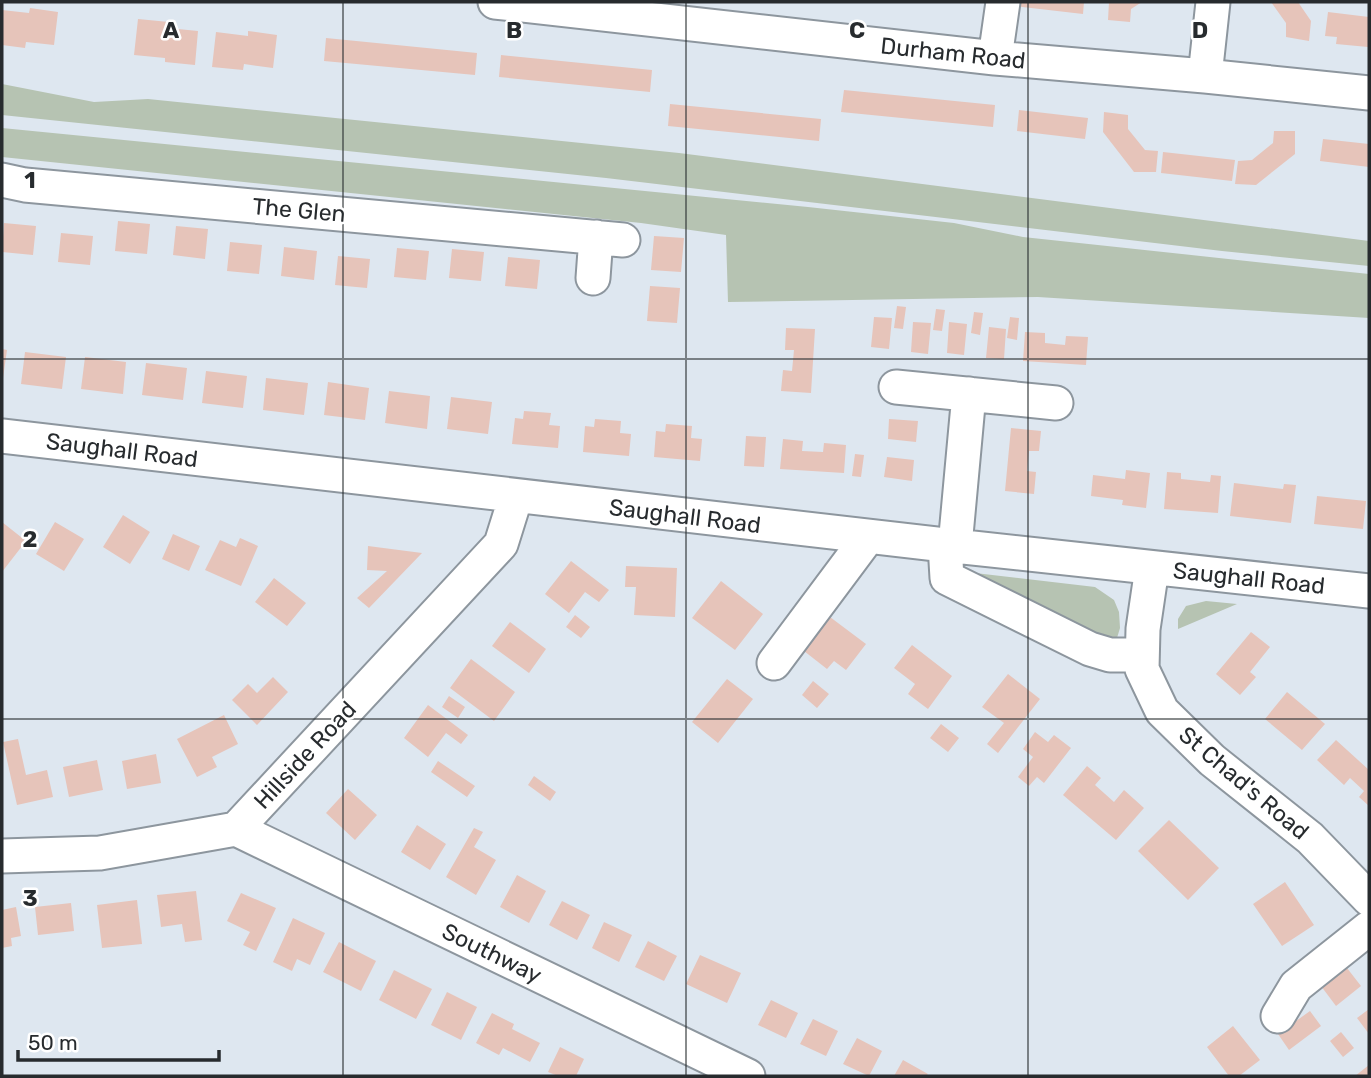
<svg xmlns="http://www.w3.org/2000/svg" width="1371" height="1078" font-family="Rubik,sans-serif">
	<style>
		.green { fill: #b6c3b2 }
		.building { fill: #e6c4ba }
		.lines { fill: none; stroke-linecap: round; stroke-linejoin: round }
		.minor-casing { stroke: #8d969e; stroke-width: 37 }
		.minor { stroke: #fff; stroke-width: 33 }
		.grid { fill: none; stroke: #272b2e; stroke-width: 2; stroke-opacity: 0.55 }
		.labels { text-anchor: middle; stroke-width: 5; stroke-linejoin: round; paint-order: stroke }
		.street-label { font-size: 23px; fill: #272b2e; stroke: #fff }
		.grid-label { font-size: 23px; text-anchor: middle; font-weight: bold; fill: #272b2e; stroke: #fff; stroke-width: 5; stroke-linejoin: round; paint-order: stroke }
	</style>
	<rect width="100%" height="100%" fill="#dee7f0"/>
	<path class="green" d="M2,84L94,102L148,99L679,153L1369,241V266L1222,251L606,178L2,115Z
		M2,128L808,207L954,223L1023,237L1369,274V318L1038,297L728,302L726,235L641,223L2,157Z
		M975,573L1095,587L1114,600L1119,612L1120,628L1114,648Z
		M1206,601L1237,604L1178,629V619L1186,606Z"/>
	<path class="building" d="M1014,2H1084L1083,14L1013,6Z
		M1109,2H1142L1131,9L1130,22L1108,20Z
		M1271,2H1298L1311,21L1309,41L1286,37V23Z
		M30,8L58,12L54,45L26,42L25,48L2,45V10L29,13Z
		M1328,12L1369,17L1368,47L1336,44L1337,37L1325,36Z
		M138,19L169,22L168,28L198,31L195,65L165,62V58L134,55Z
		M248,31L277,35L273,68L244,64L243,70L212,67L216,32L248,36Z
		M326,38L477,53L475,75L324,61Z
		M501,55L652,70L650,92L499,77Z
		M844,90L995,105L993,127L841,112Z
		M670,104L821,119L819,141L668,126Z
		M1019,110L1088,118L1085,139L1017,131Z
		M1104,112L1128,115V129L1145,150L1158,151L1156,172H1134L1103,132Z
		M1274,131H1295V154L1256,185L1235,184L1238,161L1252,160L1273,143Z
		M1323,139L1369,144V167L1320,161Z
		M1163,152L1235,160L1232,181L1161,173Z
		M118,221L150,224L147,254L115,251Z
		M4,223L36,226L33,255L2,252Z
		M176,226L208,229L205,259L173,255Z
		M61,233L93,236L90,265L58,262Z
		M654,236L684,238L681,272L651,270Z
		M230,242L262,245L259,274L227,271Z
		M284,247L317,251L314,280L281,276Z
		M397,248L429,251L426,280L394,277Z
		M452,249L484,252L481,281L449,278Z
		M338,256L370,259L367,288L335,285Z
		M508,257L540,260L537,289L505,286Z
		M650,286L680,288L677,323L647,321Z
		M897,306L906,307L903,329L894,328Z
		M936,309L945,310L942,331L933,330Z
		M974,312L983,313L980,335L971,333Z
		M874,317L892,318L889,349L871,347Z
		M1010,317L1019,318L1017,340L1007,338Z
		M913,322L931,323L928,354L911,352Z
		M949,322L967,324L964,355L947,353Z
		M989,327L1006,329L1004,359L986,358Z
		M786,328L815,329L811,393L781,391L783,370L792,371L794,350H785Z
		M1025,332L1045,333V343L1065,345L1066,336L1088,337L1086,365L1023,361Z
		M2,349L7,350L3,378H2Z
		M25,352L66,357L62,389L21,384Z
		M85,357L126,362L123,394L81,389Z
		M146,363L187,368L183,400L142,395Z
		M206,371L247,376L243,408L202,403Z
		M266,378L308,383L304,415L263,410Z
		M328,382L369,388L365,420L324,415Z
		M389,391L430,396L427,429L385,423Z
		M451,397L492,402L488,434L447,429Z
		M524,411L551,413L549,425L560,426L558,448L512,444L515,418L523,419Z
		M595,419L621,421L620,433L631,434L629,456L583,452L585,426L594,427Z
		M889,419L918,421L916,442L888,439Z
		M666,424L692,426L691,438L702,439L700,461L654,457L656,431L665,432Z
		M1011,428L1041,431L1039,451H1029L1027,471L1036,472L1034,494L1005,491Z
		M746,436L766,437L764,467L744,466Z
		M783,439L803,441L802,451L823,452L824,443L846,445L844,473L780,469Z
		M855,454L864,455L861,477L852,476Z
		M887,457L914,460L912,481L884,477Z
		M1126,470L1150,473L1146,508L1122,505L1123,500L1091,496L1093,475L1125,479Z
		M1167,472L1181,473V479L1210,482L1211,475L1221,476L1218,513L1164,509Z
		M1234,483L1283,489L1284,484L1296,485L1291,523L1230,516Z
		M1317,496L1366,501L1363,529L1314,524Z
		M123,515L150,532L130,564L103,547Z
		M2,522L26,541L2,572Z
		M55,522L84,539L64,571L36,554Z
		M173,534L200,546L189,571L162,559Z
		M240,538L258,546L241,586L205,570L220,540L236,547Z
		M368,546L422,553L369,608L357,598L387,571L367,570Z
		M571,561L609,590L599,602L585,592L569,613L545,594Z
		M626,566L677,568L675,617L634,615L636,587H625Z
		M274,578L306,603L287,626L255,602Z
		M721,581L763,614L735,650L692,618Z
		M575,615L590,627L581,638L566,627Z
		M830,617L866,644L846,670L834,661L827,669L804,651Z
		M510,622L546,649L529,673L492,646Z
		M1251,632L1270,647L1250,672L1256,677L1240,695L1216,674Z
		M912,645L952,676L928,709L908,694L915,684L894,668Z
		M471,659L515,692L494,721L450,688Z
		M1008,674L1040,699L998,753L987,744L1004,723L982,707Z
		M273,677L288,692L257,725L232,700L248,684L257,693Z
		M727,679L753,699L718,743L692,722Z
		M813,681L829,694L817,708L802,695Z
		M1287,692L1325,724L1302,750L1265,719Z
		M449,696L465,707L458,718L442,707Z
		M428,705L468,735L461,744L446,733L428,757L404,738Z
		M224,715L238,744L212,757L217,767L197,777L177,739Z
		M941,724L959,738L948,752L930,738Z
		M1035,732L1048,742L1054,735L1071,748L1044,783L1037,777L1029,786L1018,777L1033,757L1023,749Z
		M18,739L26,775L47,770L53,797L17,805L3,742Z
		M1336,740L1369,770V806L1359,797L1364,791L1350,778L1344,785L1317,760Z
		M156,754L161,783L127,789L122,761Z
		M97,760L103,790L69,797L63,767Z
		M438,761L475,786L467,797L431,772Z
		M1087,766L1101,778L1095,785L1114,802L1124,790L1144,808L1116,840L1063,795Z
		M534,776L556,792L550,801L528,785Z
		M348,789L377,815L355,840L326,813Z
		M1169,820L1219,868L1188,900L1138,851Z
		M417,825L446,844L430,870L401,852Z
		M474,828L483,832L474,847L496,860L476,895L446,877Z
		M517,875L546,891L529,923L500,907Z
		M1285,882L1314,925L1282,946L1253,904Z
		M196,891L202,940L185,942L182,924L161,927L157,895Z
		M241,893L276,908L256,951L243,945L250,932L227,921Z
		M137,900L142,944L102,948L97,905Z
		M562,901L590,915L577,940L549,925Z
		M71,903L74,931L38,935L35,907Z
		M16,907L21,936L11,938L12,946L2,948V910Z
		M293,918L325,933L310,965L297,959L292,971L273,962Z
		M604,922L632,935L619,962L592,948Z
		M648,941L677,956L664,981L635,967Z
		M339,942L376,961L361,991L323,972Z
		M700,955L741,973L727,1003L686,984Z
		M1340,959L1361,986L1336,1006L1315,978Z
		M394,970L432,989L416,1019L379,1000Z
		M447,992L477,1007L461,1040L431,1025Z
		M771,1000L798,1013L786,1038L758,1025Z
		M1369,1009V1034L1357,1018Z
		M1310,1011L1321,1026L1289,1050L1278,1034Z
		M492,1013L514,1024L512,1029L540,1043L530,1062L503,1048L499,1055L476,1043Z
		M813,1019L838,1031L826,1056L800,1044Z
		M1233,1026L1260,1060L1239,1076H1229L1207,1047Z
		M1341,1032L1354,1048L1343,1057L1330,1041Z
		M857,1038L882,1051L869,1076L843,1064Z
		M560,1047L584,1059L576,1076H558L548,1072Z
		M903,1060L928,1074L926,1076H894Z
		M1369,1065V1076H1355Z"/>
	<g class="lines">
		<defs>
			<path id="minor" d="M495,2L995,58L1205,76L1369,93
				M995,58L1003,2
				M1205,76L1213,2
				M2,180L25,185L623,240
				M593,278L596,237
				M896,387L1056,403
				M2,436L945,545L1369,591
				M945,545L947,578L1090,649L1110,655H1142
				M955,546L969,394
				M1152,568L1143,629L1142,669L1162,711L1212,760L1310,838L1369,899
				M774,663L868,537
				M236,829L748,1076
				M2,856L100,853L236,829L501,544L516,496
				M1278,1016L1296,986L1369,928"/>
		</defs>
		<use href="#minor" class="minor-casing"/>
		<use href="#minor" class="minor"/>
	</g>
	<path class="grid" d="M343,2V1076M686,2V1076M1028,2V1076M2,359H1369M2,719H1369"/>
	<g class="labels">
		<g class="street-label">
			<text transform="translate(953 53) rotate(6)" y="8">Durham Road</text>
			<text transform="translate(299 210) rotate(5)" y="8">The Glen</text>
			<text transform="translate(122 450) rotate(7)" y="8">Saughall Road</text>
			<text transform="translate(685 516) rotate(7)" y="8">Saughall Road</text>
			<text transform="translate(1249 578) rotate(6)" y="8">Saughall Road</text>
			<text transform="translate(305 755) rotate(-47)" y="8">Hillside Road</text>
			<text transform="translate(1244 783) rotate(40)" y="8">St Chad's Road</text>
			<text transform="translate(492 953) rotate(26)" y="8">Southway</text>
		</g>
	</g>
	<g class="grid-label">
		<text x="171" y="38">A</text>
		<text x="514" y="38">B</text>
		<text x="857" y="38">C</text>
		<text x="1200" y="38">D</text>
		<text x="30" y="188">1</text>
		<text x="30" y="547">2</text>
		<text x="30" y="906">3</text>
	</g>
	<rect width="1371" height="1078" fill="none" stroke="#272b2e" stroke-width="7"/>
	<path d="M18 1050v10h201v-10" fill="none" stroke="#272b2e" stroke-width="3.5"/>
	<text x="28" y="1050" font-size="21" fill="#272b2e" stroke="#ffffff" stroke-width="5" paint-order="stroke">50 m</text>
</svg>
